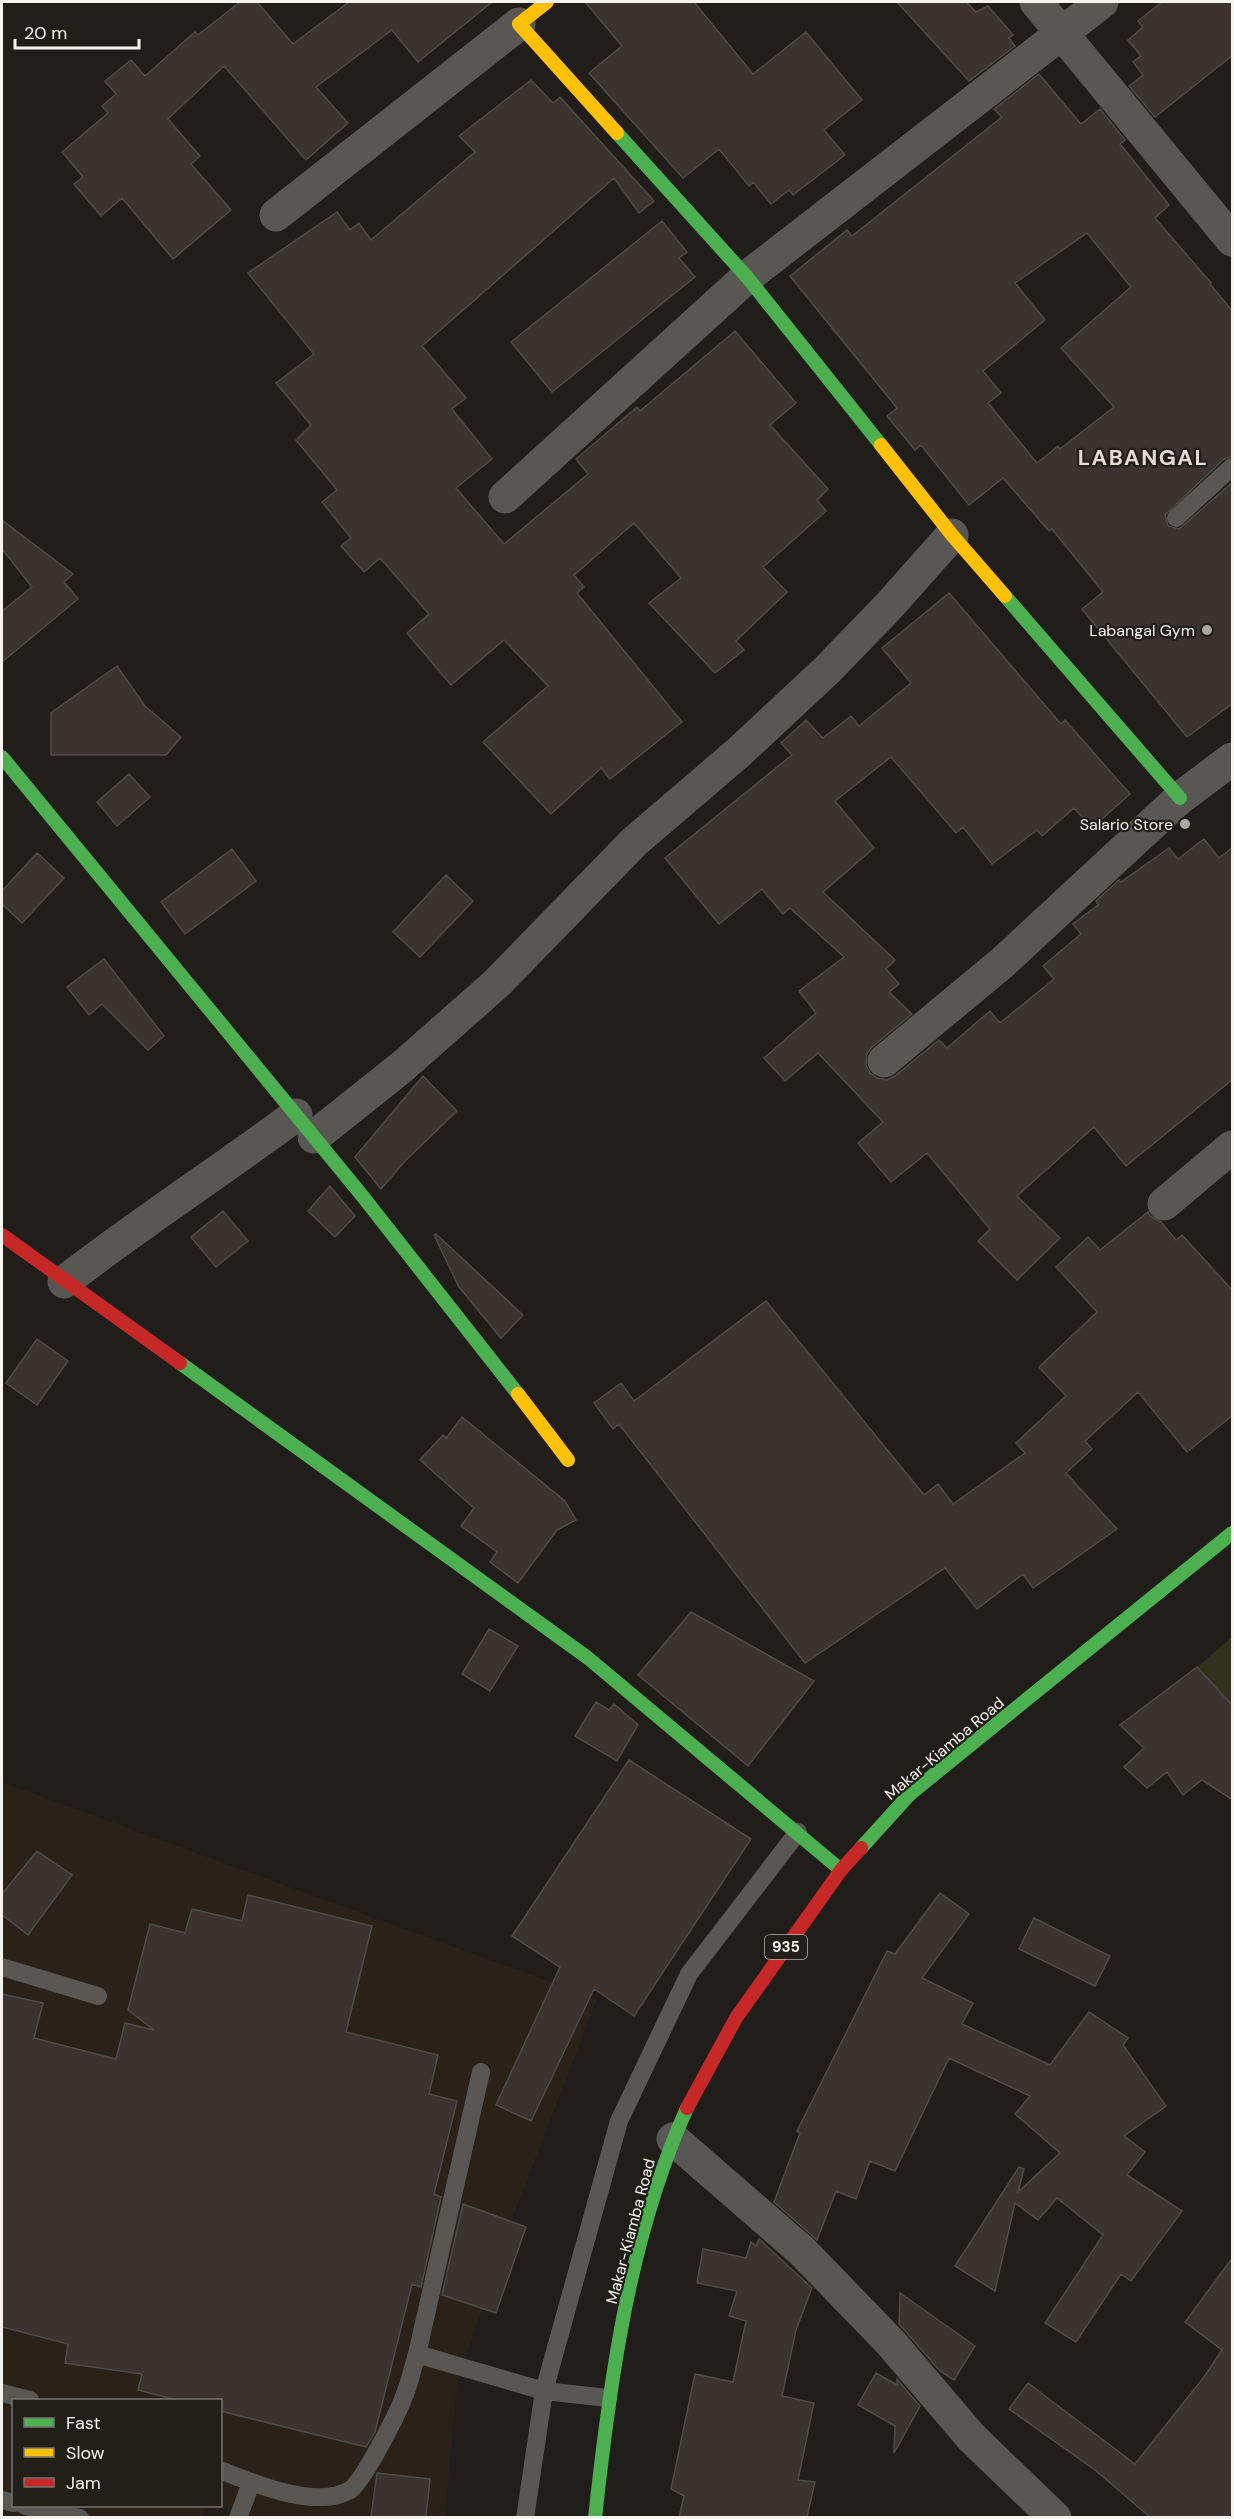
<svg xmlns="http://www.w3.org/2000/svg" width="1234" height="2519" font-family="'DM Sans',sans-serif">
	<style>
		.built { fill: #2a2218 }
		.green { fill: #30311f }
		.building { fill: #3a3330; stroke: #4e4b49; stroke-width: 1.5; fill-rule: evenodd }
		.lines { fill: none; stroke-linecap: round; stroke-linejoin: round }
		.lane { stroke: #595754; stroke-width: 18 }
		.street { stroke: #595754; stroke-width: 33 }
		.fast { stroke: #4caf50; stroke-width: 14 }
		.slow { stroke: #ffc107; stroke-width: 14 }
		.jam { stroke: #c62828; stroke-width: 14 }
		.poi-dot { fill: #aba7a4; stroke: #221e18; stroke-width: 2 }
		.labels { text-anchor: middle; stroke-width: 4.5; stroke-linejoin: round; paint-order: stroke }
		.shield { fill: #221e18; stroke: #b6b2ae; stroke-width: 1.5 }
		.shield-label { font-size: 15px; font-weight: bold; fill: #f6f2ee }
		.poi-label { font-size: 16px; fill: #f6f2ee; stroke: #221e18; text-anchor: end }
		.street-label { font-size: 16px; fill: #f6f2ee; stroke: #221e18 }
		.district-label { font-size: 22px; font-weight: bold; letter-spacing: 1.5px; fill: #e3dcd4; stroke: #221e18 }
	</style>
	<rect width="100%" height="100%" fill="#201d1a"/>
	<path class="built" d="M2,1782L597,1999L511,2222L457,2383L445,2517H252L211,2506H220V2400H14V2506H205L203,2517H2Z"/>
	<path class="green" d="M1232,1637V1706L1197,1667Z"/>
	<path class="building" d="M240,2H257L293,44L349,2H492L418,62L392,30L316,87L348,123L306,160L224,66L168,119L200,156L191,164L231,210L173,259L122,198L101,216L74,184L83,177L62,152L108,113L102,106L116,94L105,81L131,60L145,76L195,32L198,35Z
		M585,2H694L753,74L806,32L862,100L824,130L845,155L793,195L789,190L771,204L753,182L749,186L719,149L683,178L589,73L622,46Z
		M897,2H966L976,12L988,6L1013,35L1009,38L1015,46L969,81Z
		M1162,2H1233V55L1155,117L1129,86L1143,75L1133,62L1141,56L1128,40L1143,27L1138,21Z
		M1039,74L1081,124L1100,109L1125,140L1120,144L1169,205L1155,218L1211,283L1210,284L1233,312V456L1224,459L1165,515L1168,526L1179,529L1233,482V703L1187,737L1082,609L1103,592L1052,529L1049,531L1003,478L969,505L921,445L915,450L887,416L897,408L790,276L847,230L852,236L1002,117L994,109ZM1087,233L1131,287L1061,348L1114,407L1060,449L1058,446L1037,463L988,403L1001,393L983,371L1045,320L1015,283Z
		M531,80L553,103L560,97L654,201L639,213L614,178L422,346L466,398L452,409L492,459L456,488L504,544L588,474L576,459L637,407L640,411L735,331L796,403L770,425L828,489L817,500L826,511L763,567L787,592L736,641L744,650L715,673L649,603L681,578L634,523L574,575L584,587L577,593L682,722L610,779L601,768L551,814L483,742L548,686L504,640L451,685L407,633L429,614L380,558L364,572L341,546L351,538L322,502L337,490L296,440L311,425L276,383L314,354L248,273L337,212L350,230L359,223L371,240L475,152L459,136Z
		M662,221L687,252L679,258L695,277L552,392L511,342Z
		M2,520L73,574L64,582L78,599L2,662V611L32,587L2,549Z
		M949,593L1061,724L1065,720L1130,794L1092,828L1074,808L1042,836L1037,830L992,864L963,827L956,833L891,757L835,801L874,848L823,892L895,960L886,969L899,984L889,992L912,1014L872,1047L867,1054L866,1065L870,1073L877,1078L887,1080L895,1076L939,1040L947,1048L990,1011L1000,1023L1054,979L1043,966L1081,934L1073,924L1098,905L1096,901L1119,880L1121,882L1169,848L1178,859L1204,839L1219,858L1233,847V1079L1126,1166L1094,1127L1017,1196L1060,1238L1017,1280L978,1241L990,1229L927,1153L891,1182L858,1143L883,1122L818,1053L785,1081L764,1058L816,1013L799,991L844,957L790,908L783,914L762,889L719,924L665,858L792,755L781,743L806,720L823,738L851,716L859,726L911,683L882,648Z
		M117,666L145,706L181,737L166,755H51V713Z
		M129,774L150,797L117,826L97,802Z
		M232,849L256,881L185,934L161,902Z
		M37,853L64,878L22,923L2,904V891Z
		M446,875L473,901L420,957L393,932Z
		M104,959L164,1036L148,1050L102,1004L89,1015L67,987Z
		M423,1076L457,1111L405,1161L381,1189L355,1157Z
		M330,1186L355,1216L335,1237L308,1211Z
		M223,1211L248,1241L216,1267L191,1237Z
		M1148,1212L1150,1216L1161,1222L1176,1240L1182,1235L1233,1291V1415L1187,1452L1138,1392L1085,1441L1092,1449L1066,1473L1117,1529L1033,1588L1023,1574L977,1609L945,1568L805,1663L619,1424L613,1429L594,1403L621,1383L634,1401L766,1301L924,1495L938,1484L953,1504L1025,1453L1016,1443L1066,1396L1039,1367L1097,1312L1056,1267L1088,1237L1100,1250Z
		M436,1234L523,1315L501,1338L459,1287L434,1235Z
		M37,1339L68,1361L37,1405L6,1383Z
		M462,1417L565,1501L576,1520L557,1530L518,1583L490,1562L497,1552L461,1526L474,1508L420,1460L443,1435L446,1438Z
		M691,1612L814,1681L748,1766L638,1675Z
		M489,1629L518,1646L490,1691L462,1674Z
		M1197,1667L1233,1706V1800L1202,1780L1183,1795L1167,1772L1147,1788L1124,1767L1144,1748L1120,1725Z
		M596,1702L609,1710L614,1704L638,1725L617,1761L575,1736Z
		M629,1760L751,1839L634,2016L594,1989L531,2121L496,2105L560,1967L512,1936Z
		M37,1851L72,1875L28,1935L2,1915V1894Z
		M940,1893L969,1914L922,1978L973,2003L962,2024L1050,2065L1089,2012L1128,2038L1123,2045L1166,2106L1124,2136L1145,2152L1127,2175L1182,2211L1131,2281L1121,2274L1076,2342L1045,2323L1103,2235L1057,2198L1038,2220L1015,2203L995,2291L955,2266L1019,2167L1024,2169L1018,2192L1060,2153L1015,2114L1030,2096L949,2058L895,2171L870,2161L856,2199L836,2191L817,2240L774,2202L800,2133L797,2131L887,1951L895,1954Z
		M248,1895L372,1926L346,2032L438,2055L429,2094L457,2101L434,2194L441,2197L421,2287L412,2284L375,2432L366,2447L220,2411V2400H177L138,2390L142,2374L65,2363L68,2344L2,2327V1994L43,2003L34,2038L116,2059L125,2023L154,2030L128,2010L150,1924L185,1933L192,1909L242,1921Z
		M1034,1918L1110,1956L1095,1986L1019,1949Z
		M463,2204L526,2227L496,2313L442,2295Z
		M759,2239L812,2288L796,2330L782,2396L814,2403L798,2480L815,2482L807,2517H679L684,2496L671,2489L695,2374L733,2382L746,2321L729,2316L737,2291L697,2283L703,2249L746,2258L751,2242L756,2246Z
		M1233,2257V2517H1150L1095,2470L1009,2409L1028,2383L1135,2464L1204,2377L1222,2350L1185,2322Z
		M900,2293L975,2346L954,2380L940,2371L899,2324Z
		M876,2373L897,2385V2379L920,2406L894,2453L895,2426L858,2405Z
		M377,2473L430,2479L426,2517H371Z"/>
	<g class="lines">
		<path class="lane" d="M1176,518L1232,467
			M2,1967L98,1996
			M417,2354L481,2072
			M2,2393L30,2400
			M220,2470C252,2483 317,2510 350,2490C363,2482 399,2411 405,2394C410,2381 413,2367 417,2354L544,2391L608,2398
			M2,2500L14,2503
			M25,2506L80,2518
			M238,2518L251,2483
			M525,2518L544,2391L619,2121L689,1974L798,1832"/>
		<path class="street" d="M1036,2L1232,240
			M276,215L519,24
			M505,497L747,277L1102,2
			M884,1061L1002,963L1180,798L1232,759
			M314,1137L403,1066L497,983L634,842L738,753L827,670L888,607L952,535
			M1164,1204L1232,1147
			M64,1282C139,1224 219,1172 296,1115
			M673,2139L802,2251L891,2343L971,2437L1055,2518"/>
		<path class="fast" d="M617,133L747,277L881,445
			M1005,596L1180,798
			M2,757L360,1193L518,1394
			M180,1363L588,1658L841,1870
			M861,1848L910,1794L1232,1533
			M595,2518C610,2379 629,2237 687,2108"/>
		<path class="slow" d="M547,2L519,24L617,133
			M881,445L952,535L1005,596
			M518,1394L568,1460"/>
		<path class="jam" d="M2,1235L180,1363
			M687,2108L736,2018L841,1870L861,1848"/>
	</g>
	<g class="poi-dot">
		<circle cx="1207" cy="630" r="6"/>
		<circle cx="1185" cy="824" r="6"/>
	</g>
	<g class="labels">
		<rect class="shield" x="765" y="1935" width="42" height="24" rx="4.5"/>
		<g class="shield-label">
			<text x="786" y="1952">935</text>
		</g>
		<g class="poi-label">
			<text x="1195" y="636">Labangal Gym</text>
			<text x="1173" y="830">Salario Store</text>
		</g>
		<g class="street-label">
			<text transform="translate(944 1748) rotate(-40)" y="6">Makar-Kiamba Road</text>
			<text transform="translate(630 2231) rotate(-75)" y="6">Makar-Kiamba Road</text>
		</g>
		<g class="district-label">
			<text x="1143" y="465">LABANGAL</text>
		</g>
	</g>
	<rect width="1234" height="2519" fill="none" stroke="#f6f2ee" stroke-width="6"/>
	<rect x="12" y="2399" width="210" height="108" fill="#221e18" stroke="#77736e" stroke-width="1.5"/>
	<rect x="24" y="2418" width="30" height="9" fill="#4caf50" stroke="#77736e" stroke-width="1.5"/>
	<text x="66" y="2429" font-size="18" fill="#f6f2ee">Fast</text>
	<rect x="24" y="2448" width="30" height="9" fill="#ffc107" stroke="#77736e" stroke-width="1.5"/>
	<text x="66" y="2459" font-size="18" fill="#f6f2ee">Slow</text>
	<rect x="24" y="2478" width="30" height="9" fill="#c62828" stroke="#77736e" stroke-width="1.5"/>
	<text x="66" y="2489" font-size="18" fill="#f6f2ee">Jam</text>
	<path d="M15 39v9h124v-9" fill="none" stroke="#f6f2ee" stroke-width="3"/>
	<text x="24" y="39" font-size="18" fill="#f6f2ee" stroke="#221e18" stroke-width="4.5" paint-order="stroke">20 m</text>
</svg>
